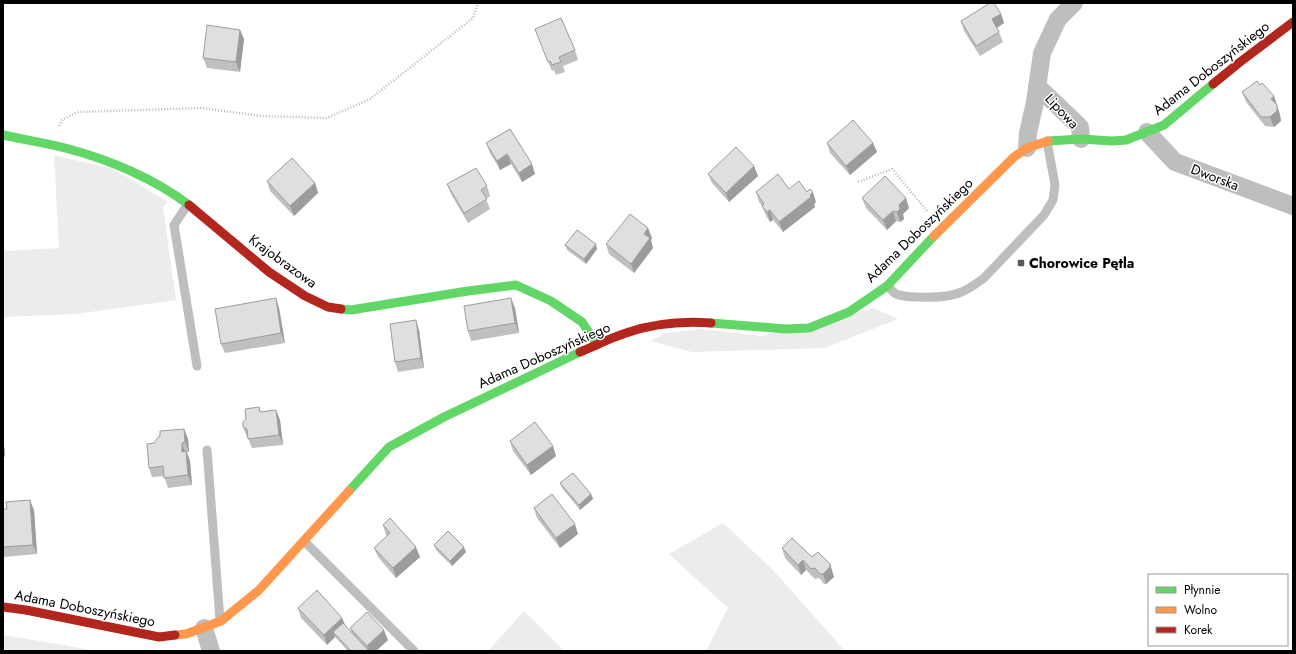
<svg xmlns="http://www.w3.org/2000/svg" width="1296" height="654" font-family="Jost,sans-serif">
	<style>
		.green { fill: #ececec }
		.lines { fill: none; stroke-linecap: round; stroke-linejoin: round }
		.path { stroke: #b9b9b9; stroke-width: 2.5; stroke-dasharray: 1 2; stroke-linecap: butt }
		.lane { stroke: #bebebe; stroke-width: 9 }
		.street { stroke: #bebebe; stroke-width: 18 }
		.fast { stroke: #63d668; stroke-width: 9 }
		.slow { stroke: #ff974d; stroke-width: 9 }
		.jam { stroke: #b3261e; stroke-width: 9 }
		.wall { fill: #c0c0c0 }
		.shaded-wall { fill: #9c9c9c }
		.building { fill: #dfdfdf; stroke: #9c9c9c }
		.poi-dot { fill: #595959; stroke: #fff; stroke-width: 1.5 }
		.labels { text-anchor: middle; stroke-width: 3; stroke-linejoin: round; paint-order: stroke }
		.street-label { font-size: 14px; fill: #000; stroke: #fff }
		.poi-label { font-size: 14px; font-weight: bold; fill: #000; stroke: #fff; text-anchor: start }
	</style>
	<rect width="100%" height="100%" fill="#fff"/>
	<path class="green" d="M54,155L114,169L168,202L163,207L176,300L76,314L3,317V251L59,248Z
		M874,308L898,319L825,348L692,352L651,341L665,333L702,329L761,336Z
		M723,523L774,571L845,651H706L728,608L669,554Z
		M524,611L564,651H488Z
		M3,635L64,645L94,651H3Z"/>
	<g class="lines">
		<path class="path" d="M59,126L62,120L77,112L201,108L261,116L327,118L370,99L473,18L478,3
			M858,182L892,169L928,212"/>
		<path class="lane" d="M188,204L174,225L197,366
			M887,286C890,288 893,292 896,294C909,299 947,298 959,293C968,290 976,284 984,278L1044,215L1053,200L1055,185L1047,141
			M207,450L220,620
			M304,541L414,651"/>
		<path class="street" d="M1037,86L1080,127L1081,139
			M1147,132L1175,162L1293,206
			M1027,148L1028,133L1035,102L1042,53L1058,19L1074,3
			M204,628L211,651"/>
		<path class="fast" d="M3,135C25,140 47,143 69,149C110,160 155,179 189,205
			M1048,141L1081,139L1112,141L1126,140L1164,125L1213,84
			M341,309L351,310L468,291L516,285L551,301L582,322L597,345
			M711,323L786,329L809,328L849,312L887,286L934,236
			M349,491L389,447L444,417L580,352"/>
		<path class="slow" d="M934,236L1014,157L1027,148L1048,141
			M175,635L186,634L221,621L259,590L349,491"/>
		<path class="jam" d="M1213,84L1240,62L1293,22
			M189,205L269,272L305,296L328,307L341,309
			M580,352C595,346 610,338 626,333C652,324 683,321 711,323
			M3,607L26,610L159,637L175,635"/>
	</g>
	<path class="wall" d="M1001,14L1004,23L997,28L999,32L1003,42L980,56L964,31L961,21Z
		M535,29L575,50L578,60L563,66L565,72L556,75L554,70L552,71Z
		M240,30L244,39L240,72L207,68L203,58Z
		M1260,85L1274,96L1280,115L1281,121L1274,127L1265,126L1246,102L1242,92Z
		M510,129L535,174L522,182L511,164L500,170L490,153L486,143Z
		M827,143H873L877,152L850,175L830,153Z
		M708,174L758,176L729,202L712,183Z
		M267,181L315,183L318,193L294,216L270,191Z
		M447,184L487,186L490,196L486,199L490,209L468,223L451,194Z
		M756,192H807L816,202L814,204L815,207L783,232L773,220L770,222L766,216L762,206L759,202Z
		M862,198L909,208L903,214L904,219L900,222L896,221L887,230L866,208Z
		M652,238L651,240L653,248L634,273L609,254L606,244Z
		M565,245L597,249L586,264L567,250Z
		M279,308L285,343L225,353L221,344Z
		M515,308L519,333L471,341L468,331Z
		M419,330L424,368L398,372L395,362Z
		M259,407L261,412L276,410L280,420L283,445L252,448L248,438L247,437L243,427Z
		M184,429L188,439L189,452H187L190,461L192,485L168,488L164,476L152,477L149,468L154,443Z
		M3,433L5,457H3Z
		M510,441L556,456L531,475L513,451Z
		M560,483L591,494L593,499L580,510L562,488Z
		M534,508L578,534L560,548L537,518Z
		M3,509L34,510L37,554L3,557Z
		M383,525L420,557L396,578L378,557L374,548L387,536L386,535Z
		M434,545L466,552L452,566L436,550Z
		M782,548L812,557L830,564L834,577L826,584H824L819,578L815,579L806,570L801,575L785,558Z
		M298,608L342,618L345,626L352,633L350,628L388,640L376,651H348L335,637L327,645L301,618Z"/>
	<path class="shaded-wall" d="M1001,14L1004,23L995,29L992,19Z
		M240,30L244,39L240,72L236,62Z
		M1274,96L1280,115L1281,121L1274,127L1270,117L1271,99Z
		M873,143L877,152L850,175L846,166Z
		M507,154L511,164L500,170L497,161Z
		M532,164L535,174L522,182L519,173Z
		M754,166L758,176L729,202L726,193Z
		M315,183L318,193L294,216L290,206Z
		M813,192L816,202L814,204L815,207L783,232L779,222Z
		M906,198L909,208L903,214L904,219L900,222L897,212L899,205Z
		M770,210L773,220L770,222L767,212Z
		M893,211L896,221L887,230L883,220Z
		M648,228L652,238L651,240L653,248L634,273L631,264L644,234Z
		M596,244L597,249L586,264L584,259Z
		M276,298L279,308L285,343L281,333Z
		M511,298L515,308L519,333L515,323Z
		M416,320L419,330L424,368L421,358Z
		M276,410L280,420L283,445L279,435Z
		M184,429L188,439L189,452L185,442Z
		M3,433L5,457L3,451Z
		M182,443L185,452H182Z
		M553,446L556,456L531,475L527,465Z
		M186,451L190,461L192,485L188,475Z
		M591,494L593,499L580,510L579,505Z
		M30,500L34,510L37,554L33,545Z
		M575,524L578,534L560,548L556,538Z
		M416,547L420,557L396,578L393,568Z
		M464,547L466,552L452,566L450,561Z
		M803,560L806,570L801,575L798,565Z
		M830,564L834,577L826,584L823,574Z
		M342,618L346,627L333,632L335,637L327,645L324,635Z
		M384,630L388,640L376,651H368L367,646Z"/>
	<path class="building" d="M990,3H994L1001,14L992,19L999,32L976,46L961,21Z
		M561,18L575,50L559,57L561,62L552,65L550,61L548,62L535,29Z
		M207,25L240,30L236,62L203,58Z
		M1257,81L1260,85L1262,83L1274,96L1271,99L1277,105V111L1270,117H1261L1242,92Z
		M853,120L873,143L846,166L827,143Z
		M510,129L532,164L519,173L507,154L497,161L486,143Z
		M736,147L754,166L726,193L708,174Z
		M292,158L315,183L290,206L267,181Z
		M476,168L487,186L481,190L487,199L464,213L447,184Z
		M778,174L789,189L799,181L807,192L810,189L813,192L810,195L811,197L779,222L770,210L767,212L762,206L764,204L756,192Z
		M885,176L906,198L899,205L900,209L897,212L893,211L883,220L862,198Z
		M630,214L648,228L644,234L650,238L631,264L606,244Z
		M577,230L596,244L584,259L565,245Z
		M276,298L281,333L221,344L215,309Z
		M511,298L515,323L468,331L464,306Z
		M416,320L421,358L395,362L390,324Z
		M259,407L260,412L276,410L279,435L248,439L247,429L243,427V422L246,419L245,409Z
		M535,422L553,446L527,465L510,441Z
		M184,429L185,442L182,443V452L186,451L188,475L164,478L163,466L149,468L147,444L154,443L160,435V431Z
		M573,473L591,494L579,505L560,483Z
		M552,494L575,524L556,538L534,508Z
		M30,500L33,545L3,547V509H7L6,502Z
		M390,518L416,547L393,568L374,548L390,533L383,525Z
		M448,531L464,547L450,561L434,545Z
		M792,538L812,557L818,552L830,564V567L823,574H820L815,568L811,569L803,560L798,565L782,548Z
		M317,590L342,618L324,635L298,608Z
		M367,612L384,630L367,646L350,628Z
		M343,623L369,651H351L333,632Z"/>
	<rect class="poi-dot" x="1017" y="259" width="8" height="8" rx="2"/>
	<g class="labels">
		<g class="street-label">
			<text transform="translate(1211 68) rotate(-38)" y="5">Adama Doboszyńskiego</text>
			<text transform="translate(1062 111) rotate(47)" y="5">Lipowa</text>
			<text transform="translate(1215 177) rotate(21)" y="5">Dworska</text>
			<text transform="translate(919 230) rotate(-44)" y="5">Adama Doboszyńskiego</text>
			<text transform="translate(283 261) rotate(36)" y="5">Krajobrazowa</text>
			<text transform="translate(544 355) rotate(-24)" y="5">Adama Doboszyńskiego</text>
			<text transform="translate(85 608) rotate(11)" y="5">Adama Doboszyńskiego</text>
		</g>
		<g class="poi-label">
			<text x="1029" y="268">Chorowice Pętla</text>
		</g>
	</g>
	<rect width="1296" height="654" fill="none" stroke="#000000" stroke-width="8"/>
	<rect x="1148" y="574" width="140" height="72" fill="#ffffff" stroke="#999999"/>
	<rect x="1156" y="587" width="20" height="6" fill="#63d668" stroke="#999999"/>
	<text x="1184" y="594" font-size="12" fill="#000000">Płynnie</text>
	<rect x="1156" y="607" width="20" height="6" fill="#ff974d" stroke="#999999"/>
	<text x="1184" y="614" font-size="12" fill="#000000">Wolno</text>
	<rect x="1156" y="627" width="20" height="6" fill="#b3261e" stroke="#999999"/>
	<text x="1184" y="634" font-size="12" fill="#000000">Korek</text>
</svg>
